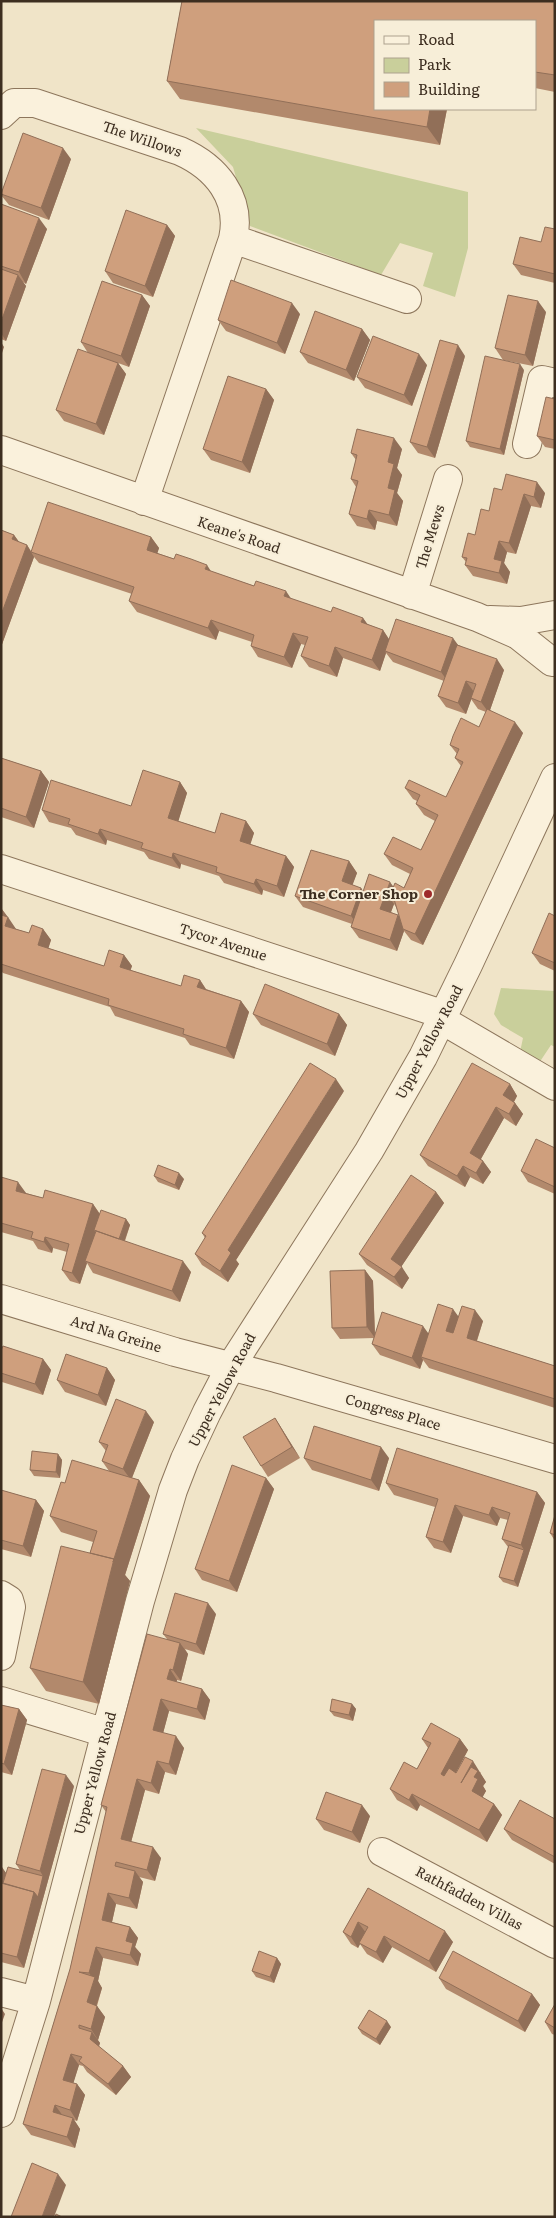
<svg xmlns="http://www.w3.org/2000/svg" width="556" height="2218" font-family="Literata,serif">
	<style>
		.green { fill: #c9cf9b }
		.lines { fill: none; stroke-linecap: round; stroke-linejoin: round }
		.minor-casing { stroke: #8d765c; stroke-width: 30 }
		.minor { stroke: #faf1dc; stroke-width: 28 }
		.wall { fill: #b2896c; fill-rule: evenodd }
		.shaded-wall { fill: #916f58 }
		.building { fill: #cf9f7d; stroke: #916f58 }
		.poi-dot { fill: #9e2a2b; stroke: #f7eed8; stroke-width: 2 }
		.labels { text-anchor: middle; stroke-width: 4; stroke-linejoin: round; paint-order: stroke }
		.street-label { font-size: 14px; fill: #3d2e20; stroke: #f7eed8 }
		.poi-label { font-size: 14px; font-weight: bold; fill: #3d2e20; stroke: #f7eed8; text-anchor: end }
	</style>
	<rect width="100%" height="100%" fill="#f0e4c8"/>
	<path class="green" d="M196,128L468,192V248L455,297L423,286L433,253L400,243L381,275L250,226L233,167Z
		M501,988L555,991V1047L551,1045L539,1063L520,1052L523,1038L501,1025L494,1014Z"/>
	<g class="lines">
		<defs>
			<path id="minor" d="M1,115L14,103H35L180,151C216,167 242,198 233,239L144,501
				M233,239L407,299
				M527,444L542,380L555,383
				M1,450L477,617L518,635L552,662
				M412,595L448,479
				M490,620L521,621L555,615
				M1,869L445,1015
				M442,1020L555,1086
				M1,1299L175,1352L276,1378L555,1459
				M1,1595L9,1600L11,1607L1,1656
				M1,1701L106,1733
				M382,1852L555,1944
				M1,1992L36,2001
				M1,2113L36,2001L140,1601L173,1490L185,1459L207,1412L231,1366L369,1151L423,1057L468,965L555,778"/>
		</defs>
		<use href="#minor" class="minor-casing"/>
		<use href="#minor" class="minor"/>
	</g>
	<path class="wall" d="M182,1H555V92L535,88V21H375V109H447L440,145L180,99L167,81Z
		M71,159L49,220L9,205L1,195Z
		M1,204L47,229L26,284L23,282L26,286L6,341L1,339Z
		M167,225L175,236L153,297L113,283L105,271Z
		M555,229V283L521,275L513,264L541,242Z
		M142,295L150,306L129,367L118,363L126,374L104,435L64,421L56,410L88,353L81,342Z
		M546,312L533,366L503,360L495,348Z
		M300,314L285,354L226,331L218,320Z
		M362,329L370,340L354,381L308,363L300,352Z
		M465,356L435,458L418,453L410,442Z
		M427,365L412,406L365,388L357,377Z
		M524,370L504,455L470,447L466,441Z
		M266,389L274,400L250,473L211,460L203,449Z
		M555,399V449L545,447L537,436Z
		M402,449L397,468L402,475L397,493L403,501L397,526L377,521L375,530L357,526L349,514L356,487L351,479L356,460L351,453Z
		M502,490L545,493L541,508L531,506L516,554L507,552L504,563L510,572L507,584L473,576L465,565L466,562L462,557L489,511Z
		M1,530L14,535L19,542L27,545L31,551L151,537L159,548L157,553L331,612L363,618L367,624L383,630L389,639L459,645L504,670L490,710L523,733L423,945L411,940L404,931L397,951L359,938L351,927L352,924L303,907L295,896L349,861L357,873L352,885L361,888L363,891L394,887L404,888L410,874L392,865L384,854L421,850L435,821L424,815L416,804L417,801L413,799L405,788L446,797L461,766L455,758L457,754L450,745L479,727L486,712L478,709L471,699L466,714L446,707L438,696L444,681L393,662L386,653L380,671L343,658L337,677L309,667L301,656L305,645L301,644L292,668L258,657L251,646L252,642L219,631L216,640L137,612L129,601L132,594L39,563L34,557L1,647ZM394,904L396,907L399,916L391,912Z
		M1,758L41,771L49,782L34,828L1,817Z
		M180,782L187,793L178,821L215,833L246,821L254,833L250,844L286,856L294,867L284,897L263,890L262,895L224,883L219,876L181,864L180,869L149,859L144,852L107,840L106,845L76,835L71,828L49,822L42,810L131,806Z
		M1,908L7,916L6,917L16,929L29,933L43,929L51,940L48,948L104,966L124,955L132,966L130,970L181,986L200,980L206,989L241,1001L249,1012L234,1059L190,1045L185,1038L115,1016L110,1007L3,973L1,971Z
		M555,916V971L540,964L532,953Z
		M253,1014H339L347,1025L335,1056L261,1025Z
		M510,1084L517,1096L514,1102L515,1103L523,1114L516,1126L504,1118L481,1159L483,1161L491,1172L483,1184L470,1177L465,1187L428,1166L420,1155Z
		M344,1091L236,1260L239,1264L228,1282L202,1265L195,1254L205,1238L202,1233Z
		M555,1148V1194L528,1182L521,1171Z
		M154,1176L184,1179L179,1190L158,1182Z
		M1,1177L26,1193L43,1198L93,1204L100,1214L126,1219L130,1225L125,1241L191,1272L180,1302L93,1273L87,1263L80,1284L70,1281L62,1270L67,1252L53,1248L52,1253L38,1249L33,1241L1,1232Z
		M436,1192L444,1203L401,1267L409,1278L402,1289L367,1265L359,1254Z
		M365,1270L373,1281L375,1334H429L459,1317L483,1321L477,1341L555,1366V1408L429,1368L423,1360L420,1369L380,1355L372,1344L374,1338L340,1339L332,1328Z
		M1,1350L43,1359L51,1370L43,1395L2,1382L1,1380Z
		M107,1368L115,1380L106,1406L65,1392L57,1380Z
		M275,1418L300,1458L268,1477L261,1466Z
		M154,1422L132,1478L139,1480L150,1496L125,1575L130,1581L99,1704L46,1691L30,1668L90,1553L93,1542L61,1532L50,1516L65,1483L109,1471L102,1461L106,1451L99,1442Z
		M58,1454L62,1460L60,1478L34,1476L30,1470Z
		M304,1458H389L379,1491L312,1470Z
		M266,1478L274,1489L237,1592L202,1580L195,1569Z
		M386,1483L537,1492L545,1503L518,1587L503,1582L499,1577L508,1547L502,1539L508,1520L500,1518L497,1526L463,1516L451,1553L434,1548L426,1537L435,1507L394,1495Z
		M1,1490L36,1500L44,1511L31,1557L1,1549Z
		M555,1515V1541L550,1533Z
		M216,1614L204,1655L185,1649L188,1654L181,1681L177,1680V1682L202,1689L210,1700L205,1720L169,1711L163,1733L184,1748L176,1775L165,1772L159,1794L145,1790L131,1842L161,1858L155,1881L139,1877L143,1882L137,1909L116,1904L112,1922L130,1927L138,1938L135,1947L141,1954L138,1966L103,1958L98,1981L102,1988L97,2006L105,2017L98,2040L97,2039L100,2043L99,2047L123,2066L131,2077L116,2095L87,2072L83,2066L79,2065L73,2083L77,2084L85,2095L77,2121L74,2120L80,2129L75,2148L31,2135L23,2124L70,1969L106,1812L101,1805L167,1639L163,1634Z
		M352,1704L356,1709L353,1721L334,1716L330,1711Z
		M1,1705L19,1709L27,1720L12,1775L1,1772Z
		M422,1739H460L468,1750L456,1772H481L480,1773L486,1782L483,1786L486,1791L482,1797L494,1804L502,1815L487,1842L420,1805L417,1811L397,1800L390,1789L417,1769L428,1748Z
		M74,1786L24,1968L1,1962V1867L6,1873L20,1870L16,1864Z
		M370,1816L360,1843L324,1830L316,1819Z
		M555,1819V1864L512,1840L504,1829Z
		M368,1888L453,1942L436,1972L392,1947L383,1963L367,1954L360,1944L358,1948L351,1944L343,1932Z
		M277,1958L281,1964L274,1983L256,1977L252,1971Z
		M439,1978L532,1994L540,2005L525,2032L446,1989Z
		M555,2004V2035L552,2034L545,2022Z
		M391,2027L380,2045L362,2034L358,2028Z"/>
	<path class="shaded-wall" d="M430,109H447L440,145L427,127Z
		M63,148L71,159L49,220L41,208Z
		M39,218L47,229L26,284L19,272Z
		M167,225L175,236L153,297L145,286Z
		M18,275L26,286L6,341L1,333V322Z
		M142,295L150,306L129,367L121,356Z
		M538,301L546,312L533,366L525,355Z
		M292,303L300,314L285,354L277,343Z
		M362,329L370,340L354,381L346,370Z
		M1,342L4,347L1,356Z
		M458,345L465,356L435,458L427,447Z
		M419,354L427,365L412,406L404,395Z
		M118,363L126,374L104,435L96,424Z
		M520,364L524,370L504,455L500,449Z
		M266,389L274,400L250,473L242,462Z
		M394,438L402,449L397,468L402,475L397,493L403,501L397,526L389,515L388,488V462Z
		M537,482L545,493L541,508L534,497Z
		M524,494L531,506L516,554L509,543Z
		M369,510L377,521L375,530L367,519Z
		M14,535L22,546L12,539Z
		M151,537L159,548L155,561L147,550Z
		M499,541L507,552L504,563L510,572L507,584L499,573L494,559Z
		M27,545L34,557L1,647V615Z
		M207,565L214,576L205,569Z
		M286,591L294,603L284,596Z
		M363,618L371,629L361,622Z
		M211,620L219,631L216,640L208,628Z
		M383,630L390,641L385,651L386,653L380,671L372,660Z
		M293,633L301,644L292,668L284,657Z
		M453,638L461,649L449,683L441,672Z
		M335,647L343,658L337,677L329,666Z
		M497,659L504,670L489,713L481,702Z
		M466,681L474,692L466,714L458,703Z
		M515,722L523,733L423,945L415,934Z
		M41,771L49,782L34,828L26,817Z
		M180,782L187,793L176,829L168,818Z
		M246,821L254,833L248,852L240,841Z
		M100,829L107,840L106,845L98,834Z
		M173,853L181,864L180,869L172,858Z
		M286,856L294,867L284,897L277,886Z
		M349,861L357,873L350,892L342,881Z
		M256,879L263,890L262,895L254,884Z
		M390,882L398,893L394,899L389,897L394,904L388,920L380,909Z
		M361,888L368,899L359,927L351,916Z
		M1,908L7,916L4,925L1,921Z
		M398,915L406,926L403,929L404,931L397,951L390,940Z
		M8,917L16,929L5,926Z
		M43,929L51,940L46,956L38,945Z
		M124,955L132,966L128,978L120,967Z
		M200,980L207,991L197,987Z
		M241,1001L249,1012L234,1059L226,1048Z
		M339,1014L347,1025L335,1056L327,1044Z
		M336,1079L344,1091L236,1260L239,1264L228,1282L220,1271L228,1250Z
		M510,1084L517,1096L511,1107L503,1095Z
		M515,1103L523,1114L516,1126L509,1114Z
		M496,1107L504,1118L478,1164L470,1153Z
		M483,1161L491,1172L483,1184L476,1173Z
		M463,1166L470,1177L465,1187L457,1176Z
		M179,1173L184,1179L179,1190L175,1185Z
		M18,1182L26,1193L23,1202L16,1191Z
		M436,1192L444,1203L399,1270L402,1267L409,1278L402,1289L394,1277L391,1259Z
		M93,1204L101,1216L94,1230L96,1233L85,1261L87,1263L80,1284L72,1273Z
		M126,1219L130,1225L123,1245L119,1240Z
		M45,1237L53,1248L52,1253L44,1242Z
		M183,1261L191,1272L180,1302L172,1291Z
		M365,1270L373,1281L375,1338L367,1327Z
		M453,1309L461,1320L454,1342L446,1331Z
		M475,1310L483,1321L474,1349L467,1338Z
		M423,1326L431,1337L421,1357L423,1360L420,1369L412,1358Z
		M43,1359L51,1370L43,1395L35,1384Z
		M107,1368L115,1380L106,1406L98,1395Z
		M146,1411L154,1422L131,1480L123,1469Z
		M275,1418L282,1429L300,1458L292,1447Z
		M381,1447L389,1458L379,1491L371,1480Z
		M58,1454L62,1460L60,1478L56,1472Z
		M266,1478L274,1489L237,1592L229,1581Z
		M139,1480L150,1496L125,1575L130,1581L99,1704L83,1682L114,1559Z
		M537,1492L545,1503L518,1587L514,1581L524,1550L521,1545Z
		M36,1500L44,1511L31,1557L23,1546Z
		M455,1505L463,1516L451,1553L443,1542Z
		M492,1507L500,1518L497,1526L489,1515Z
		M208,1603L216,1614L204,1655L196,1644Z
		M180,1643L188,1654L181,1681L173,1670Z
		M170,1669L177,1680L174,1690L167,1679Z
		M202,1689L210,1700L205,1720L197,1709Z
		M161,1699L169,1711L161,1741L153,1730Z
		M352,1704L356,1709L353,1721L349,1715Z
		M19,1709L27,1720L12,1775L4,1764Z
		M176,1736L184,1748L176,1775L169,1764Z
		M460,1739L468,1750L449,1786L441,1774Z
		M157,1761L165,1772L159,1794L151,1783Z
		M473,1761L486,1782L483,1786L486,1791L480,1802L461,1783Z
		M66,1775L74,1786L24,1968L17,1957L34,1892L43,1876L40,1871Z
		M137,1779L145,1790L129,1850L121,1839Z
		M412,1794L420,1805L417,1811L409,1800Z
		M494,1804L502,1815L487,1842L479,1830Z
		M362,1805L370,1816L360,1843L352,1832Z
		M153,1847L161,1858L155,1881L147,1870Z
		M2,1867L6,1873L1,1893V1873Z
		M135,1871L143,1882L137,1909L129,1898Z
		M108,1893L116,1904L110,1931L102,1920Z
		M358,1922L366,1933L359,1943L360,1944L358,1948L351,1937Z
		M130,1927L138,1938L135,1947L141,1954L138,1966L130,1955L126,1941Z
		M445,1931L453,1942L436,1972L429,1961Z
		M384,1936L392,1947L383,1963L376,1952Z
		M96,1947L103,1958L98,1981L102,1988L94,2013L87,2002L94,1980L89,1973Z
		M277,1958L281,1964L274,1983L270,1977Z
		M532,1994L540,2005L525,2032L518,2021Z
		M97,2006L105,2017L98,2040L91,2029Z
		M1,2008L5,2014L1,2025Z
		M387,2021L391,2027L380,2045L376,2039Z
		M92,2032L100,2043L97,2050L90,2039Z
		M71,2054L79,2065L71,2091L63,2080Z
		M123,2066L131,2077L116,2095L108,2084Z
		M77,2084L85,2095L77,2121L70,2110Z
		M55,2105L63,2116L53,2112Z
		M73,2118L80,2129L75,2148L67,2137Z
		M58,2174L66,2185L54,2217H42Z"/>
	<path class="building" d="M182,1H555V75L535,72V21H375V109H430L427,127L167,81Z
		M23,133L63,148L41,208L1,194Z
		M1,204L39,218L19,272L1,266Z
		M126,210L167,225L145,286L105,271Z
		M545,227L555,229V274L513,264L520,237L541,242Z
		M1,269L18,275L1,322Z
		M231,280L292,303L277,343L218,320Z
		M102,281L142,295L121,356L81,342Z
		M508,295L538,301L525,355L495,348Z
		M315,311L362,329L346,370L300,352Z
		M373,336L419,354L404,395L357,377Z
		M440,340L458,345L427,447L410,442Z
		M78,349L118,363L96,424L56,410Z
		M485,356L520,364L500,449L466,441Z
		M228,376L266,389L242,462L203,449Z
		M546,397L555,399V440L537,436Z
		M357,429L394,438L388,462L394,464L388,488L395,490L389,515L369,510L367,519L349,514L358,481L351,479L357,455L351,453Z
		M506,474L537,482L534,497L524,494L509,543L499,541L494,559L502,561L499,573L465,565L467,558L462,557L468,533L475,535L481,509L489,511L494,488L502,490Z
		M48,502L151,537L147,550L174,559L176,554L191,559L207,565L205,569L254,586L256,581L286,591L284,596L331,612L333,607L363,618L361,622L383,630L372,660L335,647L329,666L301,656L308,637L293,633L284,657L251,646L254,635L211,620L208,628L129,601L134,587L31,552Z
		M1,530L14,535L12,539L27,545L1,615Z
		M396,619L453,638L441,672L385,651Z
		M457,645L497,659L481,702L471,698L476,684L466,681L458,703L438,696Z
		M487,709L515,722L415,934L403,929L394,899L389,897L395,883L404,888L413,868L384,854L393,837L421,850L438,815L416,804L420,795L405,788L409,780L446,797L463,762L455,758L459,749L450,745L453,736L461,718L479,727Z
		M1,758L41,771L26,817L1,808Z
		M143,770L180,782L168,818L215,833L221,813L246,821L240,841L286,856L277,886L256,879L254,884L216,872L217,867L173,853L172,858L141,848L143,843L100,829L98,834L68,824L70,819L42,810L51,780L131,806Z
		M311,850L349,861L342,881L361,888L351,916L295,896Z
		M369,874L390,882L380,909L398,915L390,940L351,927Z
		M549,913L555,916V963L532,953Z
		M1,915L8,917L5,926L29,933L32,925L43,929L38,945L104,966L109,950L124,955L120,967L181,986L184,975L200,980L197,987L241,1001L226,1048L183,1034L184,1029L108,1005L109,999L1,964Z
		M265,984L339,1014L327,1044L253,1014Z
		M310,1063L336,1079L228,1250L231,1253L220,1271L195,1254L206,1236L202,1233Z
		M472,1063L510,1084L503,1095L515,1103L509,1114L496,1107L470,1153L483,1161L476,1173L463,1166L457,1176L420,1155Z
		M536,1139L555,1148V1187L521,1171Z
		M158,1165L179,1173L175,1185L154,1176Z
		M411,1175L436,1192L391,1259L402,1267L394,1277L359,1254Z
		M1,1177L18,1182L16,1191L43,1198L45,1190L93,1204L72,1273L62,1270L69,1244L45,1237L44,1242L31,1238L33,1232L1,1223Z
		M101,1210L126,1219L119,1239L94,1230Z
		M96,1231L183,1261L172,1291L85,1261Z
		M365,1270L367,1327L332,1328L330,1271Z
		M438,1304L453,1309L446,1331L453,1333L462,1306L475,1310L467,1338L555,1366V1399L421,1357Z
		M382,1312L423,1326L412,1358L372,1344Z
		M3,1346L43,1359L35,1384L1,1373V1350Z
		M66,1354L107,1368L98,1395L57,1380Z
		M116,1399L146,1411L123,1469L102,1461L108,1445L99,1442Z
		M275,1418L292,1447L261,1466L243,1437Z
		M314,1426L381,1447L371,1480L304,1458Z
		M397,1448L537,1492L521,1545L502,1539L510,1513L492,1507L489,1515L455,1505L443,1542L426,1537L438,1499L386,1483Z
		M32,1451L58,1454L56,1472L30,1470Z
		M72,1460L139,1480L113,1562L114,1559L90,1553L97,1531L50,1516L61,1482L65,1483Z
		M232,1465L266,1478L229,1581L195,1569Z
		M1,1490L36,1500L23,1546L1,1540Z
		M555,1515V1535L550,1533Z
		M509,1545L524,1550L514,1581L499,1577Z
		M61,1546L114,1559L83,1682L30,1668Z
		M175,1593L208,1603L196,1644L163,1634Z
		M147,1634L180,1643L173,1670L170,1669L167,1679L202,1689L197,1709L161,1699L153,1730L176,1736L169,1764L157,1761L151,1783L137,1779L121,1839L153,1847L147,1870L116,1862L115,1866L135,1871L129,1898L108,1893L102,1920L130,1927L126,1941L133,1943L130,1955L96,1947L89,1973L79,1972L95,1977L87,2002L97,2006L91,2029L79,2025V2028L92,2032L90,2039L123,2066L108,2084L79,2061L82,2057L71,2054L63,2080L77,2084L70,2110L55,2105L53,2112L73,2118L67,2137L23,2124L70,1969L107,1807L101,1805Z
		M332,1699L352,1704L349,1715L330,1711Z
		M1,1705L19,1709L4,1764L1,1763Z
		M431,1723L460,1739L441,1774L444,1776L449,1768L456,1773L465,1757L473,1761L461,1783L471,1767L478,1771L474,1777L478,1779L472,1791L494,1804L479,1830L412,1794L409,1800L390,1789L404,1762L417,1769L431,1743L422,1739Z
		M42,1769L66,1775L40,1871L16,1864Z
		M326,1792L362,1805L352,1832L316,1819Z
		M520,1800L555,1819V1857L504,1829Z
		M8,1867L43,1876L38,1897L34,1892L3,1883Z
		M1,1883L34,1892L17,1957L1,1953Z
		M368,1888L445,1931L429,1961L384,1936L376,1952L359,1943L368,1927L358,1922L351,1937L343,1932Z
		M259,1951L277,1958L270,1977L252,1971Z
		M453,1951L532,1994L518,2021L439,1978Z
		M555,2004V2028L545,2022Z
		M369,2010L387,2021L376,2039L358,2028Z
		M32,2163L58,2174L42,2217H11Z
		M56,2214L62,2217H55Z"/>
	<circle class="poi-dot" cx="428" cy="894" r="5"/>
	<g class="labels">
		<g class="street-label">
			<text transform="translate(142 139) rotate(19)" y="5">The Willows</text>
			<text transform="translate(239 535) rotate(19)" y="5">Keane's Road</text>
			<text transform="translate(430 537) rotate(-73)" y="5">The Mews</text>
			<text transform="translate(223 942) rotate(18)" y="5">Tycor Avenue</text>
			<text transform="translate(429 1042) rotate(-62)" y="5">Upper Yellow Road</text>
			<text transform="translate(116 1334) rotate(17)" y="5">Ard Na Greine</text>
			<text transform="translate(222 1390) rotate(-62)" y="5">Upper Yellow Road</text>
			<text transform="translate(393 1412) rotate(16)" y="5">Congress Place</text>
			<text transform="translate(95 1773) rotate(-75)" y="5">Upper Yellow Road</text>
			<text transform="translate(469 1898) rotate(28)" y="5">Rathfadden Villas</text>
		</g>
		<g class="poi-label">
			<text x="418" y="899">The Corner Shop</text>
		</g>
	</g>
	<rect width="556" height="2218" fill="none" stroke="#3d2e20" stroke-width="5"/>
	<rect x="374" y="20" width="162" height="90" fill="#f7eed8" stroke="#ada18e"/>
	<rect x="384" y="36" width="25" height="8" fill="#faf1dc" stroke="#ada18e"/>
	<text x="418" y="45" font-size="15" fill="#3d2e20">Road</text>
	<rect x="384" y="58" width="25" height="15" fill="#c9cf9b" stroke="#ada18e"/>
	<text x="418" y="70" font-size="15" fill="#3d2e20">Park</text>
	<rect x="384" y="82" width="25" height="15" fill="#cf9f7d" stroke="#ada18e"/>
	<text x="418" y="95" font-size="15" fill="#3d2e20">Building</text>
</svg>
